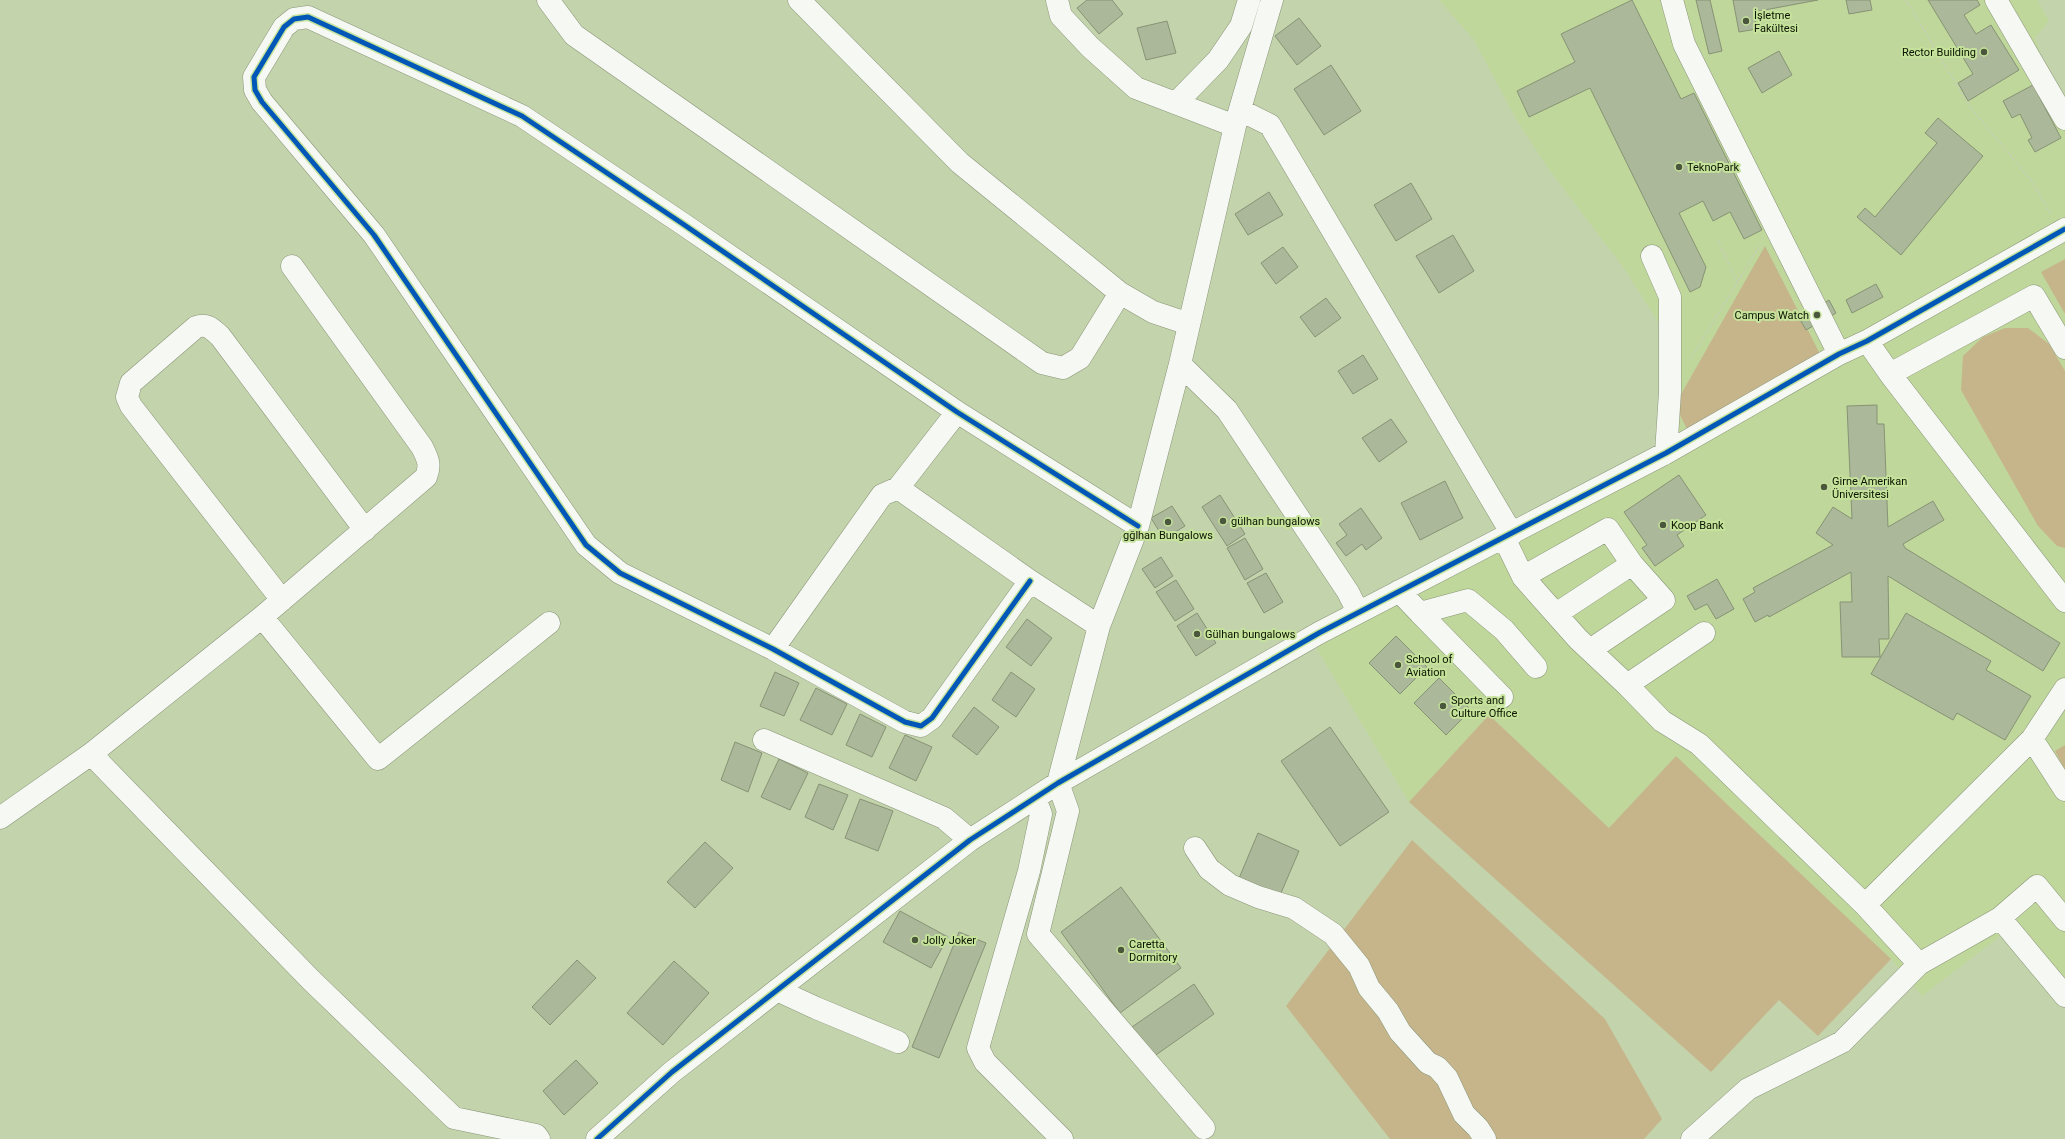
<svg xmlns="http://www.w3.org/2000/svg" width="2065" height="1139" font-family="Roboto,sans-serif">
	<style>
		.built { fill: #bfd79b }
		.green { fill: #c6b58b }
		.building { fill: #abb899; stroke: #879375 }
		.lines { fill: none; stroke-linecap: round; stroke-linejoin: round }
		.minor-casing { stroke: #8a9678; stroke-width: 23 }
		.path { stroke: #c6cbc0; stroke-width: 2.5; stroke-dasharray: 1 3; stroke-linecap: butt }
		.minor { stroke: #f6f8f3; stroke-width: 22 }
		.cycleway-casing { stroke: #c6e39c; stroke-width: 8 }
		.cycleway { stroke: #0057b8; stroke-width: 5 }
		.poi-dot { fill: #4b573c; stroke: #c6e39c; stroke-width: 1.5 }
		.labels { text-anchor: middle; stroke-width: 4; stroke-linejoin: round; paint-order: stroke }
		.poi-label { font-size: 11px; fill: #0b1400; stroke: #c6e39c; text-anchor: start }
	</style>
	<rect width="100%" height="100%" fill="#c3d3ac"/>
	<path class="built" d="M1439,0H2037L2049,21L2035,38L2049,78L2065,105V988L2012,927L1922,996L1891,959L1609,828L1489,715L1409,802L1308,634L1651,452L1659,438L1660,325L1626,271L1548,168L1516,119L1474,40Z"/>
	<path class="green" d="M1765,246L1821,356L1687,429L1675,405Z
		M2065,259V314L2041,272Z
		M2005,328H2028L2049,344L2065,371V548L2057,546L2038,526L1961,390L1963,356L1983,337Z
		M1489,715L1609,828L1676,756L1891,959L1818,1036L1779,1000L1711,1072L1409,802Z
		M2065,745V770L2055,751Z
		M1412,840L1605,1019L1662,1119L1644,1139H1390L1286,1006Z"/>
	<path class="building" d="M1087,0H1112L1123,14L1099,34L1077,8Z
		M1632,0L1681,99L1694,93L1762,230L1744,239L1730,212L1713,221L1703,201L1679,213L1706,267L1700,287L1690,292L1590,88L1529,117L1517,91L1575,62L1561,34Z
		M1696,0H1710L1722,51L1709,54Z
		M1733,0H1818L1754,12L1757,29L1739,32Z
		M1846,0H1870L1872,10L1849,14Z
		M1928,0H1977L1980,5L1964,15L1976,34L1991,25L2019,70L1968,101L1958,83L1973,74Z
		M1299,18L1321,46L1297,65L1275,36Z
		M1167,21L1176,53L1146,60L1137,28Z
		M1779,51L1792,75L1762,93L1748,68Z
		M1331,65L1361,111L1324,135L1294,89Z
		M2033,85L2061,138L2035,152L2028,140L2032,138L2020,114L2012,118L2003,101Z
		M1938,118L1983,156L1901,255L1857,217L1865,208L1875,217L1937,143L1925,133Z
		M1411,183L1432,219L1396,241L1374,205Z
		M1269,192L1283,215L1248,235L1235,214Z
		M1453,235L1474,271L1439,293L1416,256Z
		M1283,247L1298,267L1276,284L1261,263Z
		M1876,284L1883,297L1852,313L1846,300Z
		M1326,298L1341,318L1315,337L1300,317Z
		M1829,300L1836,313L1806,330L1799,318Z
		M1363,355L1378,379L1353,394L1338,371Z
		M1877,405V424H1884L1888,527L1933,501L1944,520L1903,544L1905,548L2060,643L2043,671L1888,576L1889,639H1879L1880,657H1842L1840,602H1852L1851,572L1769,617L1768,615L1755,622L1743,599L1755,592L1753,588L1833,545L1816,533L1833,507L1852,519L1847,406Z
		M1391,419L1407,442L1379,462L1362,438Z
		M1679,475L1706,515L1677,535L1684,546L1655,566L1642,548L1647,545L1624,512Z
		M1445,481L1463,518L1420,540L1401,503Z
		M1220,495L1245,534L1227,546L1202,507Z
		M1172,506L1185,526L1164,539L1151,518Z
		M1361,508L1382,538L1366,550L1362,544L1346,556L1336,543L1347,535L1339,524Z
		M1245,538L1263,569L1245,580L1227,548Z
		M1161,557L1173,576L1155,588L1142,569Z
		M1266,573L1283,602L1264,613L1247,583Z
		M1717,579L1734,609L1716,619L1707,604L1695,610L1687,596Z
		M1176,580L1194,609L1175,621L1156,592Z
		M1197,613L1216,643L1196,656L1177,626Z
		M1906,613L1991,661L1986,670L2031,696L2005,740L1957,713L1953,720L1871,674Z
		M1027,619L1052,638L1031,666L1006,647Z
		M1396,636L1427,667L1400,694L1369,663Z
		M775,672L799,683L784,716L760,706Z
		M1011,672L1035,689L1016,717L992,700Z
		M1439,678L1471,710L1446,735L1414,703Z
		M816,688L847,704L832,735L800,720Z
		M974,707L999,727L977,755L952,736Z
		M860,714L886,727L872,757L846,745Z
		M1330,727L1389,812L1340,846L1281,761Z
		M905,735L932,747L916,781L889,768Z
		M735,742L762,753L748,792L721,780Z
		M779,759L808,773L790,810L761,797Z
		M819,784L848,795L833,830L805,817Z
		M860,799L893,811L878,851L845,838Z
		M1258,833L1299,851L1278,900L1237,883Z
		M705,842L733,868L695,908L667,882Z
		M1121,887L1181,968L1120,1013L1061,932Z
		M900,911L948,937L931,968L883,942Z
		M959,932L986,943L939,1058L912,1047Z
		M577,960L596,978L550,1025L532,1007Z
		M674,961L709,993L663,1045L627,1013Z
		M1194,984L1214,1014L1153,1057L1132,1027Z
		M576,1060L598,1083L564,1115L543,1091Z"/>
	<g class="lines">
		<defs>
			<path id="minor" d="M548,0L574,35L1042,363L1063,368L1080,358L1120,293
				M799,0L960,163L1120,293L1153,312L1189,324
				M1057,0L1061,16L1090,47L1136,88L1235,126
				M1672,0L1684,44L1839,354
				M1996,0L2065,119
				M1176,103L1218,60L1241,26L1249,0
				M1240,110L1270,125L1512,534
				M1652,256L1670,297V392L1666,453
				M1867,341L1890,374L2065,601
				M1180,364L1227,410L1348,592L1358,612
				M1890,374L2034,296L2065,348
				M898,488L1030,581L1099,626
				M1504,538L1523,577L1578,639L1627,685L1662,721L1699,744L1865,905L1919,964
				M1523,577L1608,529L1632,564L1664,600L1590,650
				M1030,581L932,718L921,726L905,722L773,649L620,573L586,545L374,235L262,102L255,90L254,77L284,27L294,19L308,17L522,116L683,224L957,412L1138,526
				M1399,591L1420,613L1468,600L1504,630L1536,667
				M282,600L131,406L127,397L131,383L196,327C207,323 212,329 220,336L365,530
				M1420,613L1502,697
				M1556,614L1632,564
				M262,617L378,759L549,623
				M773,649L882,495L898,488L957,412
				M1627,685L1704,633
				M2065,689L2032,739L2065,790
				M764,740L944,818L970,840
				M91,754L311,980L454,1118L536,1135L539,1139
				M1035,798L1041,814L1029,871L978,1048L985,1062L1062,1139
				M0,818L91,754L262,617L426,477C431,465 428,459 422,447L292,266
				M1195,848L1209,869L1230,885L1258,897L1294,908L1333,934L1359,966L1369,988L1388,1011L1400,1032L1428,1063L1437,1067L1447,1078L1464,1114L1478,1128L1485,1139
				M1865,905L2032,739
				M2000,918L2065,996
				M777,990L816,1008L898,1042
				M1204,1128L1038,934L1068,811L1058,783L1099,626L1138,526L1180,364L1235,126L1272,0
				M597,1139L672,1072L970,840L1058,783L1319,633L1666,453L1839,354L1867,341L2065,229
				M1692,1139L1748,1089L1842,1042L1919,964L2000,918L2037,886L2065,920"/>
		</defs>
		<use href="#minor" class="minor-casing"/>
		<path class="path" d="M1906,0L1970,107L2031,180L2051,214
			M1718,241L1737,282
			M1691,358L1762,242"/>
		<use href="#minor" class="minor"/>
		<defs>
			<path id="cycleway" d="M1030,581L932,718L921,726L905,722L773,649L620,573L586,545L374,235L262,102L255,90L254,77L284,27L294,19L308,17L522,116L683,224L957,412L1138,526
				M597,1139L672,1072L970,840L1058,783L1319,633L1666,453L1839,354L1867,341L2065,229"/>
		</defs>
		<use href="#cycleway" class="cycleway-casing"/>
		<use href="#cycleway" class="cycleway"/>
	</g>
	<g class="poi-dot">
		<circle cx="1746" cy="21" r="4"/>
		<circle cx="1984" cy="52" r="4"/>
		<circle cx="1679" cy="167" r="4"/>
		<circle cx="1817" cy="315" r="4"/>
		<circle cx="1824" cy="487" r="4"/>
		<circle cx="1223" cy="521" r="4"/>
		<circle cx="1168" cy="522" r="4"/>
		<circle cx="1663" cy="525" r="4"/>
		<circle cx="1197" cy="634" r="4"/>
		<circle cx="1398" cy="665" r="4"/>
		<circle cx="1443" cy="706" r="4"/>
		<circle cx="915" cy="940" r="4"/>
		<circle cx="1121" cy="950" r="4"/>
	</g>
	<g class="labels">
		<g class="poi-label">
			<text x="1754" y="19">İşletme<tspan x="1754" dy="13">Fakültesi</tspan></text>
			<text x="1976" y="56" text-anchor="end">Rector Building</text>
			<text x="1687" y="171">TeknoPark</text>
			<text x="1809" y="319" text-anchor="end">Campus Watch</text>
			<text x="1832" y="485">Girne Amerikan<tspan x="1832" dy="13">Üniversitesi</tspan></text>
			<text x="1231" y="525">gülhan bungalows</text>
			<text x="1671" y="529">Koop Bank</text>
			<text x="1168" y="539" text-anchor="middle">gğlhan Bungalows</text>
			<text x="1205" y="638">Gülhan bungalows</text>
			<text x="1406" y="663">School of<tspan x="1406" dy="13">Aviation</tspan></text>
			<text x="1451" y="704">Sports and<tspan x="1451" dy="13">Culture Office</tspan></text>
			<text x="923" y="944">Jolly Joker</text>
			<text x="1129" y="948">Caretta<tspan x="1129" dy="13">Dormitory</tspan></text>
		</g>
	</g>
</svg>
